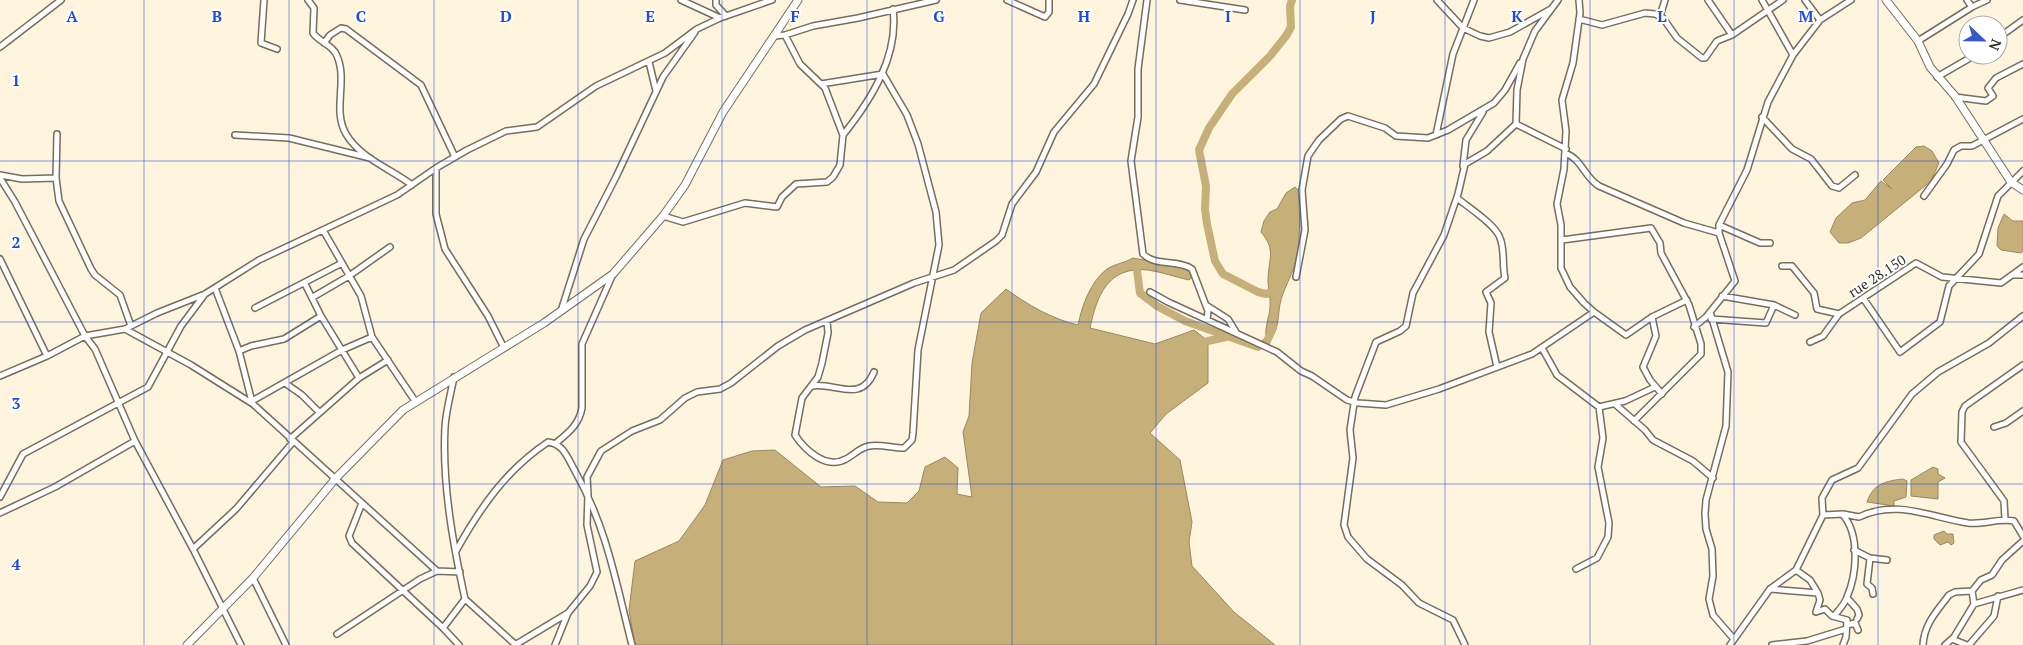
<svg xmlns="http://www.w3.org/2000/svg" width="2023" height="645" font-family="'PT Serif',serif">
	<style>
		.water { fill: #c6af79; stroke: #998860 }
		.lines { fill: none; stroke-linecap: round; stroke-linejoin: round }
		.river { stroke: #c6af79; stroke-width: 8 }
		.street-casing { stroke: #766d5a; stroke-width: 8 }
		.secondary-casing { stroke: #766d5a; stroke-width: 9 }
		.street { stroke: #fff; stroke-width: 5 }
		.secondary { stroke: #fff; stroke-width: 7 }
		.grid { fill: none; stroke: #1d4ed8; stroke-width: 1; stroke-opacity: 0.55 }
		.labels { text-anchor: middle; stroke-width: 4; stroke-linejoin: round; paint-order: stroke }
		.street-label { font-size: 14px; fill: #312e25; stroke: #fff }
		.grid-label { font-size: 16px; text-anchor: middle; font-weight: bold; fill: #1d4ed8; stroke: #fff; stroke-width: 4; stroke-linejoin: round; paint-order: stroke }
	</style>
	<rect width="100%" height="100%" fill="#fff5df"/>
	<path class="water" d="M1924,146L1932,151L1939,163L1931,181L1861,238L1848,243H1839L1830,232L1836,218L1852,203L1865,200L1881,181L1892,189L1883,180L1916,147Z
		M1295,187L1298,190C1300,214 1301,240 1295,264C1291,277 1283,290 1280,304C1278,314 1279,330 1271,337L1266,336C1265,326 1269,318 1270,308C1271,299 1268,290 1268,281C1268,259 1277,251 1261,232L1264,221L1270,212L1277,209L1286,193Z
		M2004,214L2013,221H2023V251L2021,253L2001,250L1997,246L1998,228Z
		M1133,258L1188,268L1193,273L1192,277L1189,280C1175,277 1162,272 1148,270C1108,266 1097,295 1090,328L1155,344L1194,330L1208,341V383L1166,414L1150,433L1180,460L1192,522L1189,542L1192,566L1234,612L1275,645H635L629,610L635,561L679,541L705,505L723,460L752,451L775,450L821,487L855,486L878,502L907,503L919,491L925,467L945,457L958,468L957,494L972,497L963,432L969,416L972,363L981,313L1006,289C1028,305 1052,319 1078,325C1082,306 1090,282 1107,269C1114,264 1125,263 1133,258Z
		M1933,467L1938,469V474L1945,478L1938,482V499L1911,496V480Z
		M1903,479L1907,481L1906,497L1894,501V506L1867,502C1873,484 1885,481 1903,479Z
		M1944,531L1947,534H1953L1954,543L1951,545L1948,542L1940,545L1934,539V535Z"/>
	<g class="lines">
		<path class="river" d="M1136,263L1140,293L1157,306L1185,321L1258,347L1267,341L1273,328
			M1278,289L1266,294L1258,292L1223,274L1215,261L1207,224L1205,209L1206,186L1199,150L1209,128L1232,94L1270,56L1286,36L1291,27L1290,6L1292,0
			M1208,341L1226,337"/>
		<defs>
			<path id="street" d="M264,0L261,43L277,49
				M308,0L314,8L313,33C319,42 333,45 337,56C348,81 332,110 346,134C360,158 391,169 412,185
				M681,0L720,18
				M716,0V5L726,16
				M1007,0L1045,17L1049,12V0
				M1147,0L1138,69V117L1131,161L1143,254C1156,267 1177,259 1192,269L1208,311L1207,320
				M1180,0L1245,10
				M1437,0L1463,28L1480,36L1489,38L1510,32L1551,9
				M1579,0L1580,13L1573,63L1562,100L1566,131L1564,169L1557,204L1561,225V268L1570,287L1584,303L1594,312L1626,335L1652,317L1687,300
				M1708,0L1732,35
				M1762,0L1793,55
				M1805,0L1820,20
				M1967,0L1972,7
				M1660,16L1665,0
				M1579,19L1602,25L1645,13L1655,14L1663,18L1677,38L1702,58H1705L1717,41L1732,35L1783,0
				M774,36L785,35L813,26L858,18L936,0
				M1998,38L2023,20
				M1918,41L1972,7L1987,0
				M324,43L330,35L341,28L346,29L421,85L455,157
				M0,47L61,0
				M649,62L656,91
				M1937,77L1975,55
				M821,84L883,74
				M1955,97L1986,101L1993,96L1988,88L1996,78L2023,64
				M1762,117L1792,149L1811,159L1832,186L1839,188L1855,175
				M1516,124L1566,149
				M235,135L289,138L370,158
				M843,135C871,100 899,56 893,9
				M1436,135L1453,54L1474,0
				M1565,153C1582,159 1584,177 1599,186L1684,223L1719,233
				M1463,166L1466,140L1483,112
				M436,168V214L445,249L488,316L504,348
				M0,175L22,179L56,178L59,201L91,269L95,275L120,295L131,326
				M0,178L15,202L85,336L95,349L135,441L193,549L241,645
				M56,178L57,134
				M1924,196L1947,164L1954,150L1961,146H1972L2023,119
				M1457,198C1468,207 1496,225 1500,238C1505,250 1502,265 1505,278L1486,292L1491,303L1489,332L1497,367
				M663,216L683,222L745,203L777,207L782,197L796,184L827,182L833,177L840,165L843,135L825,88L800,64L785,35
				M1719,225L1760,243H1770
				M323,230L361,296L372,337L415,401
				M1562,240L1651,228L1660,243L1661,253L1689,305L1701,344V354L1634,421
				M0,259L47,356
				M1782,266H1792L1814,293L1817,309L1839,314
				M2012,275H2023
				M1296,277L1305,230L1302,190L1308,156L1319,140L1341,119L1348,116L1385,128L1396,136L1428,138L1448,130L1494,103L1505,90L1520,63
				M305,284L321,316L359,378
				M215,288L239,351L252,402
				M1150,292L1168,302L1277,352L1301,371L1312,376L1347,400L1358,403L1386,405L1439,389L1532,354L1594,312
				M1722,296L1774,305L1795,315
				M313,297L349,276L390,247
				M1863,298L1900,352L1940,322L1949,286L1979,254L1998,196L2023,171
				M1206,305L1228,319L1236,332
				M255,308L342,263
				M561,311L584,239L616,177L663,77L695,32
				M1710,312L1728,372L1726,426L1706,500L1705,514L1706,529L1712,549L1713,576L1709,599L1713,615L1733,638
				M1652,317L1656,336L1643,367L1650,380L1662,394
				M1711,319L1766,323L1774,305
				M827,321L828,333L822,363L818,377L802,398L795,435C805,450 826,470 846,459C854,455 859,448 869,446C881,444 892,448 904,448L912,440L913,433L918,350L939,245L936,212L918,144L907,115L883,74
				M1694,327L1706,317L1735,281L1719,233V225L1747,170L1768,102L1793,55L1820,20L1851,0
				M125,329L157,313L205,294L259,260L397,195L436,168L467,150L506,131L537,127L596,86L665,53L697,29L720,18L772,0
				M1810,342L1823,336L1839,314L1916,263L1942,277L2001,283L2023,267
				M1542,348L1557,375L1599,407L1625,401L1655,387
				M239,351L251,346L284,339L321,316
				M0,376L47,356L85,336L125,329L191,365L253,404L437,571
				M454,377C451,393 446,410 445,427C442,484 453,544 465,599L443,628L459,645
				M285,383L302,395L319,412
				M812,386C835,382 861,404 874,372
				M252,401L342,350L372,337
				M1615,404L1645,430L1653,440L1693,461L1713,478
				M1994,427L2006,423L2023,411
				M290,439L359,378L388,360
				M556,443C568,433 579,425 582,408V344L613,274
				M0,497L23,454L148,387L181,326L205,294
				M362,503L349,536L352,543L443,628
				M0,513L55,487L135,441
				M1823,515L1843,514L1859,517C1896,499 1930,517 1968,523C1983,525 1999,518 2014,521L2023,536
				M2005,519L2004,501L1961,442L1962,412L1965,406L2023,365
				M193,549L236,509L293,442
				M1854,550L1870,558L1867,584L1872,588L1873,594
				M456,551C480,508 506,470 548,442C564,444 568,459 575,471C607,528 616,583 632,645
				M1870,558L1887,560
				M1576,569L1597,558L1608,537L1609,523L1598,467L1603,438L1599,407
				M1796,570L1810,580L1818,593
				M253,578L286,645
				M1770,589L1818,593L1820,600L1816,612L1825,609L1832,616L1847,620L1846,637L1843,645
				M1847,598L1857,609L1859,615L1857,619
				M465,599L516,645
				M1974,604L2023,590
				M1834,616C1838,611 1845,604 1847,597C1857,574 1860,535 1843,515
				M1847,625L1855,623L1858,630
				M337,634L420,579L437,571L460,572
				M1952,639L1967,645
				M515,645L568,613
				M555,645L568,613L590,586L597,572L587,525L588,495L587,477L601,451L632,431L660,420L685,398L697,392L720,389L731,383L778,346L805,330L914,283L954,270L996,241L1002,235L1012,204L1036,172L1054,132L1094,84L1128,14L1133,0
				M1465,645L1453,620L1419,603L1402,585L1367,559L1348,537L1344,525L1353,458L1350,430L1355,397L1376,342L1400,331L1406,326L1413,293L1444,235L1458,194L1465,164L1487,151L1516,124L1517,90L1523,59L1535,31L1558,0
				M1730,645L1770,589L1796,570L1823,515L1822,498L1832,480L1858,468L1912,394L1938,372L1989,343L2023,316
				M1772,645L1807,641L1846,629
				M1923,645C1924,624 1937,611 1949,595L1955,592L1972,591
				M1945,645L1954,637L1974,604L1972,591L1981,580L1992,575L2002,560L2023,541
				M1969,645L1994,616L1998,596"/>
			<path id="secondary" d="M1886,0L1918,41L1930,67L1955,96L2011,182L2023,190
				M187,645L253,578L336,478L403,410L544,323L613,274L663,216L685,185L723,112L798,0"/>
		</defs>
		<use href="#street" class="street-casing"/>
		<use href="#secondary" class="secondary-casing"/>
		<use href="#street" class="street"/>
		<use href="#secondary" class="secondary"/>
	</g>
	<path class="grid" d="M144,0V645M289,0V645M434,0V645M578,0V645M722,0V645M867,0V645M1012,0V645M1156,0V645M1300,0V645M1445,0V645M1590,0V645M1734,0V645M1878,0V645M0,161H2023M0,322H2023M0,484H2023"/>
	<g class="labels">
		<g class="street-label">
			<text transform="translate(1877 276) rotate(-33)" y="5">rue 28.150</text>
		</g>
	</g>
	<g class="grid-label">
		<text x="72" y="22">A</text>
		<text x="217" y="22">B</text>
		<text x="361" y="22">C</text>
		<text x="506" y="22">D</text>
		<text x="650" y="22">E</text>
		<text x="795" y="22">F</text>
		<text x="939" y="22">G</text>
		<text x="1084" y="22">H</text>
		<text x="1228" y="22">I</text>
		<text x="1373" y="22">J</text>
		<text x="1517" y="22">K</text>
		<text x="1662" y="22">L</text>
		<text x="1806" y="22">M</text>
		<text x="16" y="86">1</text>
		<text x="16" y="248">2</text>
		<text x="16" y="409">3</text>
		<text x="16" y="570">4</text>
	</g>
	<g transform="translate(1983 40) rotate(112)"><circle r="24" fill="#ffffff" stroke="#adaba8"/>
	<path d="M0-4L9 19L0 12L-9 19Z" fill="#375acb"/>
	<text y="-8" font-size="14" font-weight="bold" text-anchor="middle" fill="#312e25">N</text>
	</g>
</svg>
